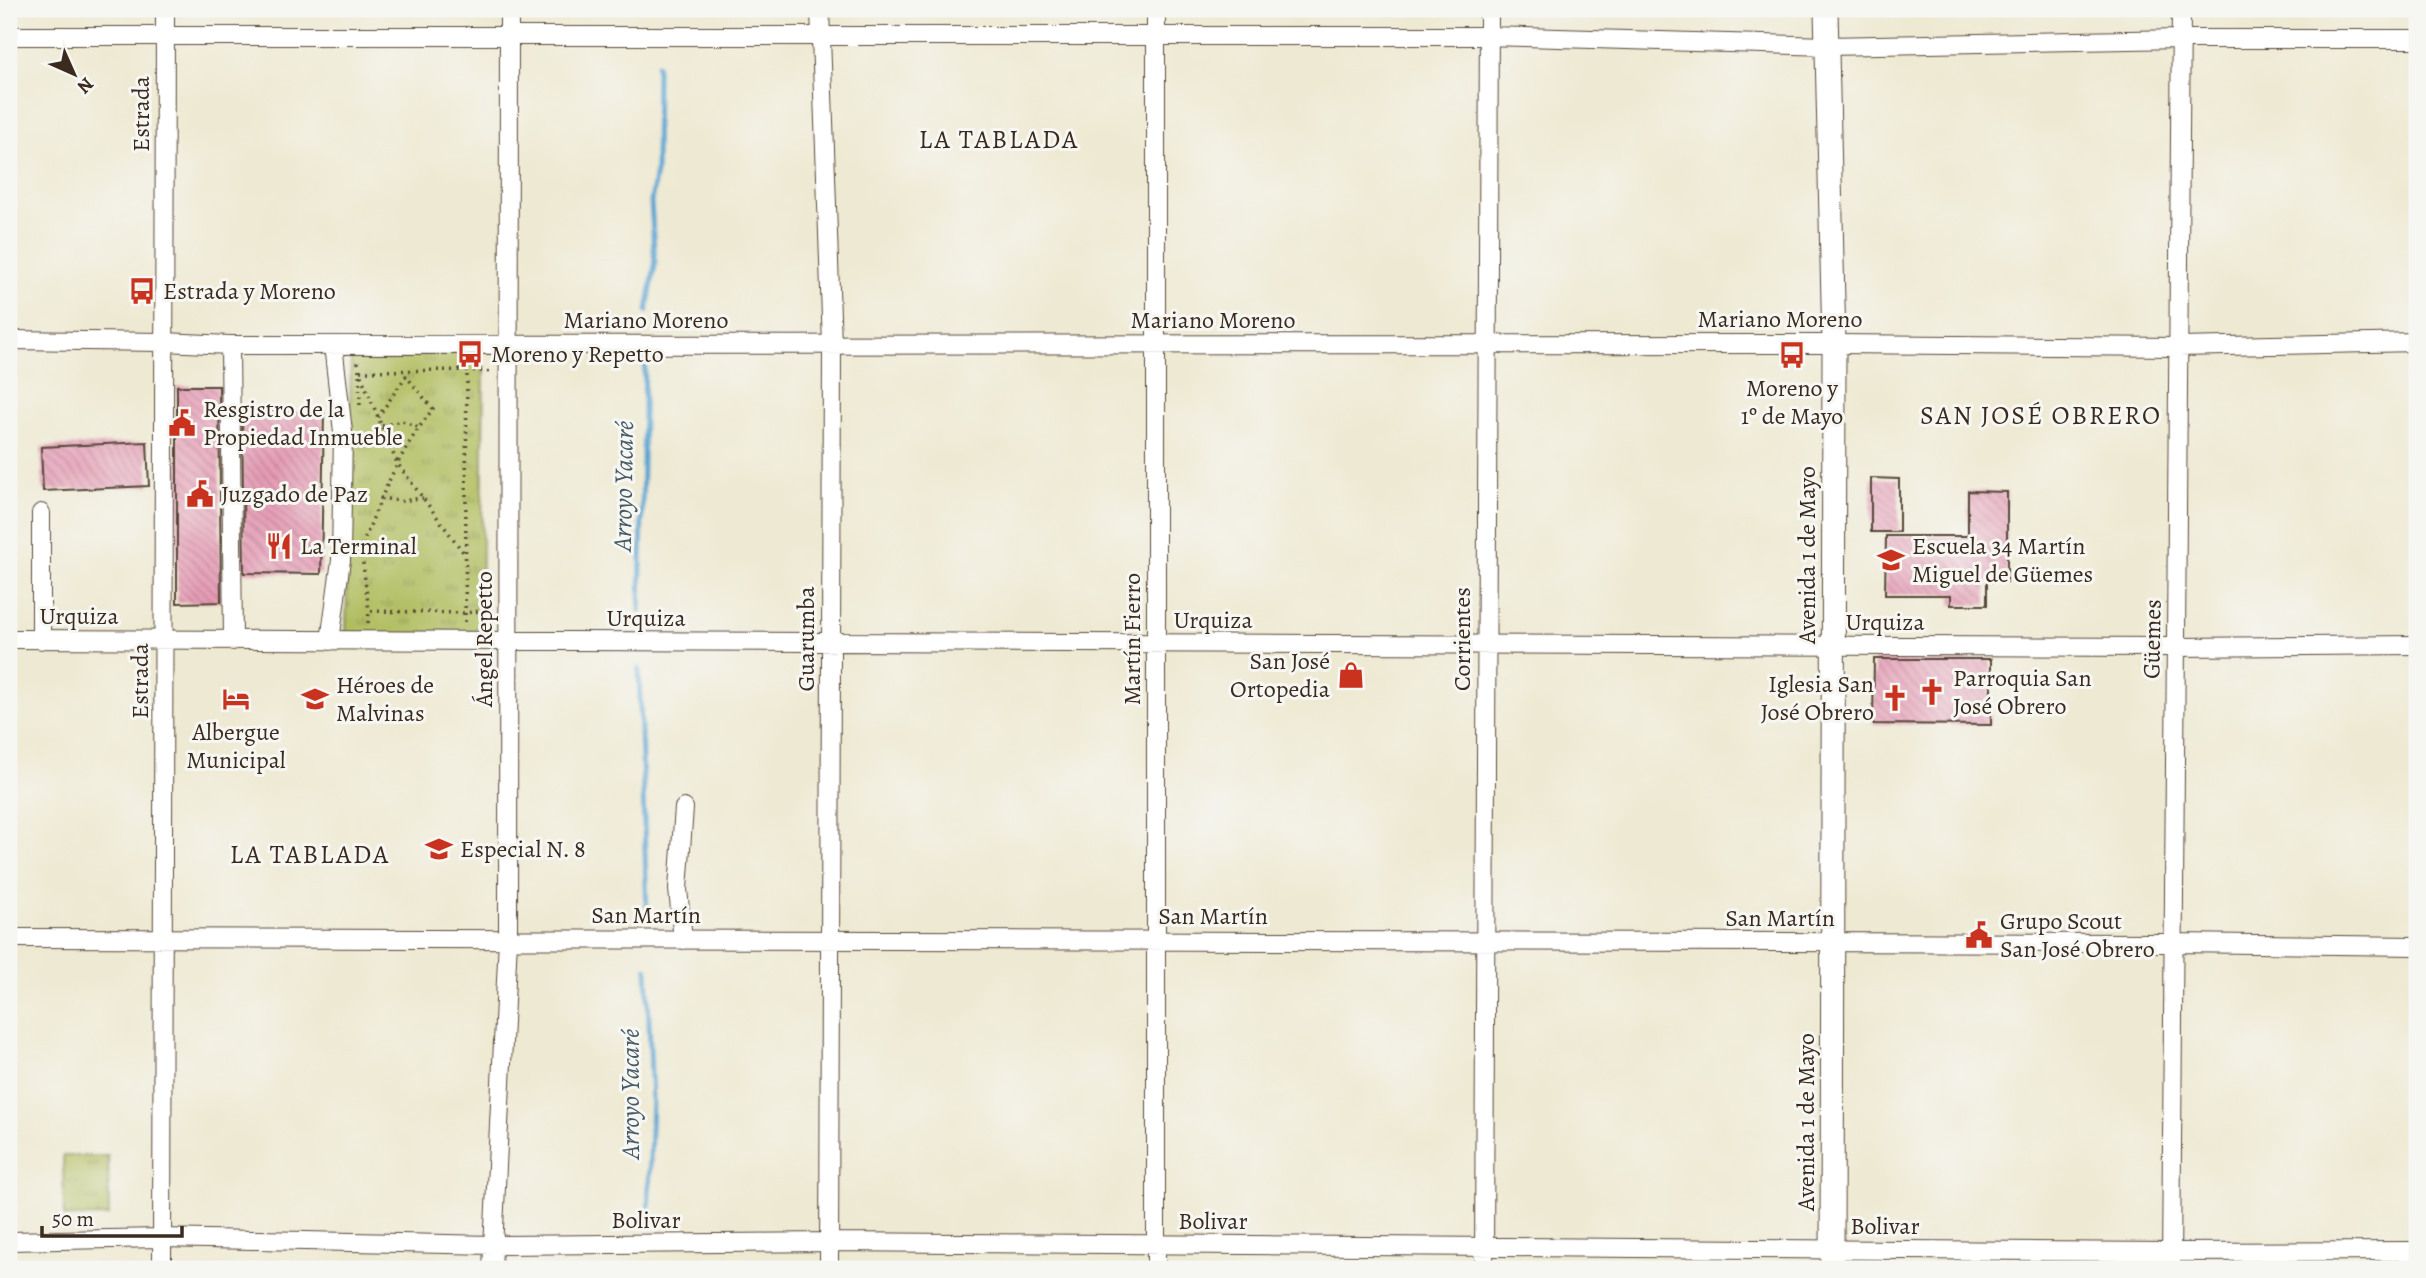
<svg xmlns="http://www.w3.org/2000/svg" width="2426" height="1278" font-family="Alegreya,serif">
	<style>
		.grass { fill: url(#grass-tufts); stroke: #76743e; stroke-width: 2 }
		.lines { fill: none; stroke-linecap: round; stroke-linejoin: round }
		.stream { stroke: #5aa4d2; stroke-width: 5 }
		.building { fill: url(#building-back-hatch) }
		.minor-casing { stroke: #564739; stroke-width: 20 }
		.major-casing { stroke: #564739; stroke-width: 25 }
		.path { stroke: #564739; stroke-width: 3.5; stroke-dasharray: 2 5; stroke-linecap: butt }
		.minor { stroke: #fff; stroke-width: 18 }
		.major { stroke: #fff; stroke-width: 23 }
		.labels { text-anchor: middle; stroke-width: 6; stroke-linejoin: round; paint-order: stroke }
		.street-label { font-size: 24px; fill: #3b2a1e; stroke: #f6f6f2 }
		.poi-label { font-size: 24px; fill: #3b2a1e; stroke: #f6f6f2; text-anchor: start }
		.neighbourhood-label { font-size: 26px; letter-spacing: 2px; fill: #3b2a1e; stroke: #f6f6f2 }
		.water-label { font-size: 26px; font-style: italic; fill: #475b66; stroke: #f6f6f2 }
	</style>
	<defs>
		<pattern id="grass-tufts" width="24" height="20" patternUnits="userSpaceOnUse" patternTransform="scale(1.75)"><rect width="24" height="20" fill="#b0bd5f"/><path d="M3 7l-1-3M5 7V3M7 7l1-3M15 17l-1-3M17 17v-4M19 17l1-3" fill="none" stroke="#909a4e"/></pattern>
		<pattern id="building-back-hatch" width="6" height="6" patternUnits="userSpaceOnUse" patternTransform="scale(1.75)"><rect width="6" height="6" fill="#e599b3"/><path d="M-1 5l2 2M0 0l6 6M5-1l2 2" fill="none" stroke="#bb7d91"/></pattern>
	</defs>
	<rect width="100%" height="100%" fill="#f6f6f2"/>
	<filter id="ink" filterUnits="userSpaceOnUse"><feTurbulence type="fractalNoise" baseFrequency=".0143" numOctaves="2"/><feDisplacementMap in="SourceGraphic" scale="14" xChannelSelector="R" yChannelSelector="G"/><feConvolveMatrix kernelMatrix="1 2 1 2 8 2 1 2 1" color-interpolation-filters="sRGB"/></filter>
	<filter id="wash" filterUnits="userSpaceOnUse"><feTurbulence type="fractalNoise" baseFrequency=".00686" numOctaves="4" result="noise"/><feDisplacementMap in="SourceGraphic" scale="28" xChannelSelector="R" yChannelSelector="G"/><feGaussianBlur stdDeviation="1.57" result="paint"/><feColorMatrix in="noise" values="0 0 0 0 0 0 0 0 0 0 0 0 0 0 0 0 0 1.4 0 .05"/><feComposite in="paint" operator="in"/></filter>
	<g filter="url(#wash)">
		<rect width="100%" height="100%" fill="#eee9d2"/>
		<path class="grass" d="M351,352H472L484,365L481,622L474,632L346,636Z
			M63,1156H108L109,1216L64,1217Z"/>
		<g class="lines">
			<path class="stream" d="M647,311L655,265L651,202L656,171L657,65
				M640,611L645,362
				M639,669L647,912
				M647,969L652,1100L648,1219"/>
		</g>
		<g id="blocks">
			<path class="building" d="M177,386H219L221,602L177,603Z
				M242,410L324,412L321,574L244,573Z
				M147,442L149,486L43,491L41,447Z
				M1871,478L1899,479V532H1871Z
				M1968,491L2007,492V582H1987V605H1951V595H1885L1886,536H1968Z
				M1874,659H1991V725L1873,724Z"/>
		</g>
	</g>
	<g filter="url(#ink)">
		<use href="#blocks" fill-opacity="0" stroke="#564739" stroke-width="2"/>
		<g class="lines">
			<defs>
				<path id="minor" d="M820,9L832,345L829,1269
					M1156,9V1269
					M9,36H1489L1827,46L2181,39H2417
					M9,340L164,342L230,345L1834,344L2179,347L2417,342
					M230,345L233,641
					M9,639L2176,647L2417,645
					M41,640V513
					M330,641L341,560L343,432L333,345
					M9,938L2174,943L2417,946
					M683,940L678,889L684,808
					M9,1241L162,1238L493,1245L829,1242L2171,1252L2417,1251
					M162,1269L165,9
					M492,1269L508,939L509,9
					M1484,1269L1489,9
					M2171,1269L2181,9"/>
				<path id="major" d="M1826,9L1834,344L1832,1269"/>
			</defs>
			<use href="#minor" class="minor-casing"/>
			<use href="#major" class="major-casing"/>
			<path class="path" d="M358,362L359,371L397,463L463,552
				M466,362L467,370L493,372
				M360,405L359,371L467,370L465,623
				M382,426L402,421L418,427
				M380,498L400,501L423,498
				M361,546V549C380,499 399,451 433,409L406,376L378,417
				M361,549L369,611
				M368,623L369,611L465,613L493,609"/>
			<use href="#minor" class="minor"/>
			<use href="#major" class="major"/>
		</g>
	</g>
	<defs>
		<symbol id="bus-bare" viewBox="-9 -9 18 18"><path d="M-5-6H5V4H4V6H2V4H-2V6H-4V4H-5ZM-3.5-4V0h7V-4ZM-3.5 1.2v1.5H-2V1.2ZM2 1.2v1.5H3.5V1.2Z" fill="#c8321e" stroke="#f6f6f2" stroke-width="2.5" paint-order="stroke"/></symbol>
		<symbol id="civic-bare" viewBox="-9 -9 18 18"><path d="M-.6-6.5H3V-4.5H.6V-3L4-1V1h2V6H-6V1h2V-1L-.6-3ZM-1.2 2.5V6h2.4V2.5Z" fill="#c8321e" stroke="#f6f6f2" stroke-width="2.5" paint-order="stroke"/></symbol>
		<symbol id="restaurant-bare" viewBox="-9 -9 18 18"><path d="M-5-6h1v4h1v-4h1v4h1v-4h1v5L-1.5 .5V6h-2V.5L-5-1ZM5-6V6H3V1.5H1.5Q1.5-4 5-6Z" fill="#c8321e" stroke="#f6f6f2" stroke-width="2.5" paint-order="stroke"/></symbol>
		<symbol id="school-bare" viewBox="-9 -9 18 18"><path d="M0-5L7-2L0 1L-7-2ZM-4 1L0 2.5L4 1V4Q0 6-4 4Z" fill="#c8321e" stroke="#f6f6f2" stroke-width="2.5" paint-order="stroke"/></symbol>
		<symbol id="shop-bare" viewBox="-9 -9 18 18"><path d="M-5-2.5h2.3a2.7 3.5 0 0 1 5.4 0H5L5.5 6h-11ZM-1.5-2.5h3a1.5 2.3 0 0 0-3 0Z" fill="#c8321e" stroke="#f6f6f2" stroke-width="2.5" paint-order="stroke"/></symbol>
		<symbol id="church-bare" viewBox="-9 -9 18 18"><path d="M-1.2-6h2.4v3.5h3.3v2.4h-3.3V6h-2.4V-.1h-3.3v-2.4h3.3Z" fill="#c8321e" stroke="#f6f6f2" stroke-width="2.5" paint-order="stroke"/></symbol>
		<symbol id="hotel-bare" viewBox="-9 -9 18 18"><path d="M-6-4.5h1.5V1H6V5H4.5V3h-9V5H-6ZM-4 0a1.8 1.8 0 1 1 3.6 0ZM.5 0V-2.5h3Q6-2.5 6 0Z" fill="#c8321e" stroke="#f6f6f2" stroke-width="2.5" paint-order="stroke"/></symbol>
	</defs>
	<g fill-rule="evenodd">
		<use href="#bus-bare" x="123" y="272" width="38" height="38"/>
		<use href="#bus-bare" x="451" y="335" width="38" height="38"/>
		<use href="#bus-bare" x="1773" y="336" width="38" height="38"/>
		<use href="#civic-bare" x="163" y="404" width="38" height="38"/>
		<use href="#civic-bare" x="181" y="475" width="38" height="38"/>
		<use href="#restaurant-bare" x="260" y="527" width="38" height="38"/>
		<use href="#school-bare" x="1872" y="541" width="38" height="38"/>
		<use href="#shop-bare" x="1332" y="656" width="38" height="38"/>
		<use href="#church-bare" x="1913" y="673" width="38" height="38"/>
		<use href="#church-bare" x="1876" y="679" width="38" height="38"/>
		<use href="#hotel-bare" x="217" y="680" width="38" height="38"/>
		<use href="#school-bare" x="296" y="680" width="38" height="38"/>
		<use href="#school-bare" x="420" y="830" width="38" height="38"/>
		<use href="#civic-bare" x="1960" y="916" width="38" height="38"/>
	</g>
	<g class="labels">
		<g class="street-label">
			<text transform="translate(141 114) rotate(-90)" y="8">Estrada</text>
			<text x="1780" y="327">Mariano Moreno</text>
			<text x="646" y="328">Mariano Moreno</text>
			<text x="1213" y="328">Mariano Moreno</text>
			<text transform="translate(1807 555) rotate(-90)" y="8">Avenida 1 de Mayo</text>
			<text x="79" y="624">Urquiza</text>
			<text x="646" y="626">Urquiza</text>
			<text x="1213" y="628">Urquiza</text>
			<text x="1885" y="630">Urquiza</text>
			<text transform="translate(484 639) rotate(-90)" y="8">Ángel Repetto</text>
			<text transform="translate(806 639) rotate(-90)" y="8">Guarumba</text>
			<text transform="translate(1132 639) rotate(-90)" y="8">Martín Fierro</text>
			<text transform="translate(1462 639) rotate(-90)" y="8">Corrientes</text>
			<text transform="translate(2152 639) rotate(-89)" y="8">Güemes</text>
			<text transform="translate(140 681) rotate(-90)" y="8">Estrada</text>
			<text x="646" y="923">San Martín</text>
			<text x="1213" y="924">San Martín</text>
			<text x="1780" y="926">San Martín</text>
			<text transform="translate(1806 1122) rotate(-90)" y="8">Avenida 1 de Mayo</text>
			<text x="646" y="1228">Bolivar</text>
			<text x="1213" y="1229">Bolivar</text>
			<text x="1885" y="1234">Bolivar</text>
		</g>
		<g class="poi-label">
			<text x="163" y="299">Estrada y Moreno</text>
			<text x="491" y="362">Moreno y Repetto</text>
			<text x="1792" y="396" text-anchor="middle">Moreno y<tspan x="1792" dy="28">1º de Mayo</tspan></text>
			<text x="203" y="417">Resgistro de la<tspan x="203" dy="28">Propiedad Inmueble</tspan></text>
			<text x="221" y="502">Juzgado de Paz</text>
			<text x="300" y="554">La Terminal</text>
			<text x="1912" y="554">Escuela 34 Martín<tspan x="1912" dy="28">Miguel de Güemes</tspan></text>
			<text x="1330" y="669" text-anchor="end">San José<tspan x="1330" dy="28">Ortopedia</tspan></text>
			<text x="1953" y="686">Parroquia San<tspan x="1953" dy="28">José Obrero</tspan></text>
			<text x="1874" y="692" text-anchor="end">Iglesia San<tspan x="1874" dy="28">José Obrero</tspan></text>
			<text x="336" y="693">Héroes de<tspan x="336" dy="28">Malvinas</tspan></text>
			<text x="236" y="740" text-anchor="middle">Albergue<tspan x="236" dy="28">Municipal</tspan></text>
			<text x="460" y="857">Especial N. 8</text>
			<text x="2000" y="929">Grupo Scout<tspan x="2000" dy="28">San José Obrero</tspan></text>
		</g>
		<g class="neighbourhood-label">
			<text x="999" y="148">LA TABLADA</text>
			<text x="2041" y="424">SAN JOSÉ OBRERO</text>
			<text x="310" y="863">LA TABLADA</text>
		</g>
		<g class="water-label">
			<text transform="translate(623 486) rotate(-89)" y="9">Arroyo Yacaré</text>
			<text transform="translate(630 1094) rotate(-90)" y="9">Arroyo Yacaré</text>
		</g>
	</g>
	<rect width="2426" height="1278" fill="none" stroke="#f6f6f2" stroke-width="35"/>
	<g transform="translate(74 74) rotate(135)" stroke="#f6f6f2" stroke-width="5" paint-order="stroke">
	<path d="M0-5L12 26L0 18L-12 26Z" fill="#3b2a1e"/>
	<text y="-10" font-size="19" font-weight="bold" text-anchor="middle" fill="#3b2a1e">N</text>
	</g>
	<path d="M42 1226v10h140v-10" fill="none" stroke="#3b2a1e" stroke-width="3.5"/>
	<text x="52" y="1226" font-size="21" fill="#3b2a1e" stroke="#f6f6f2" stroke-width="5" paint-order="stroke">50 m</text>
</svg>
